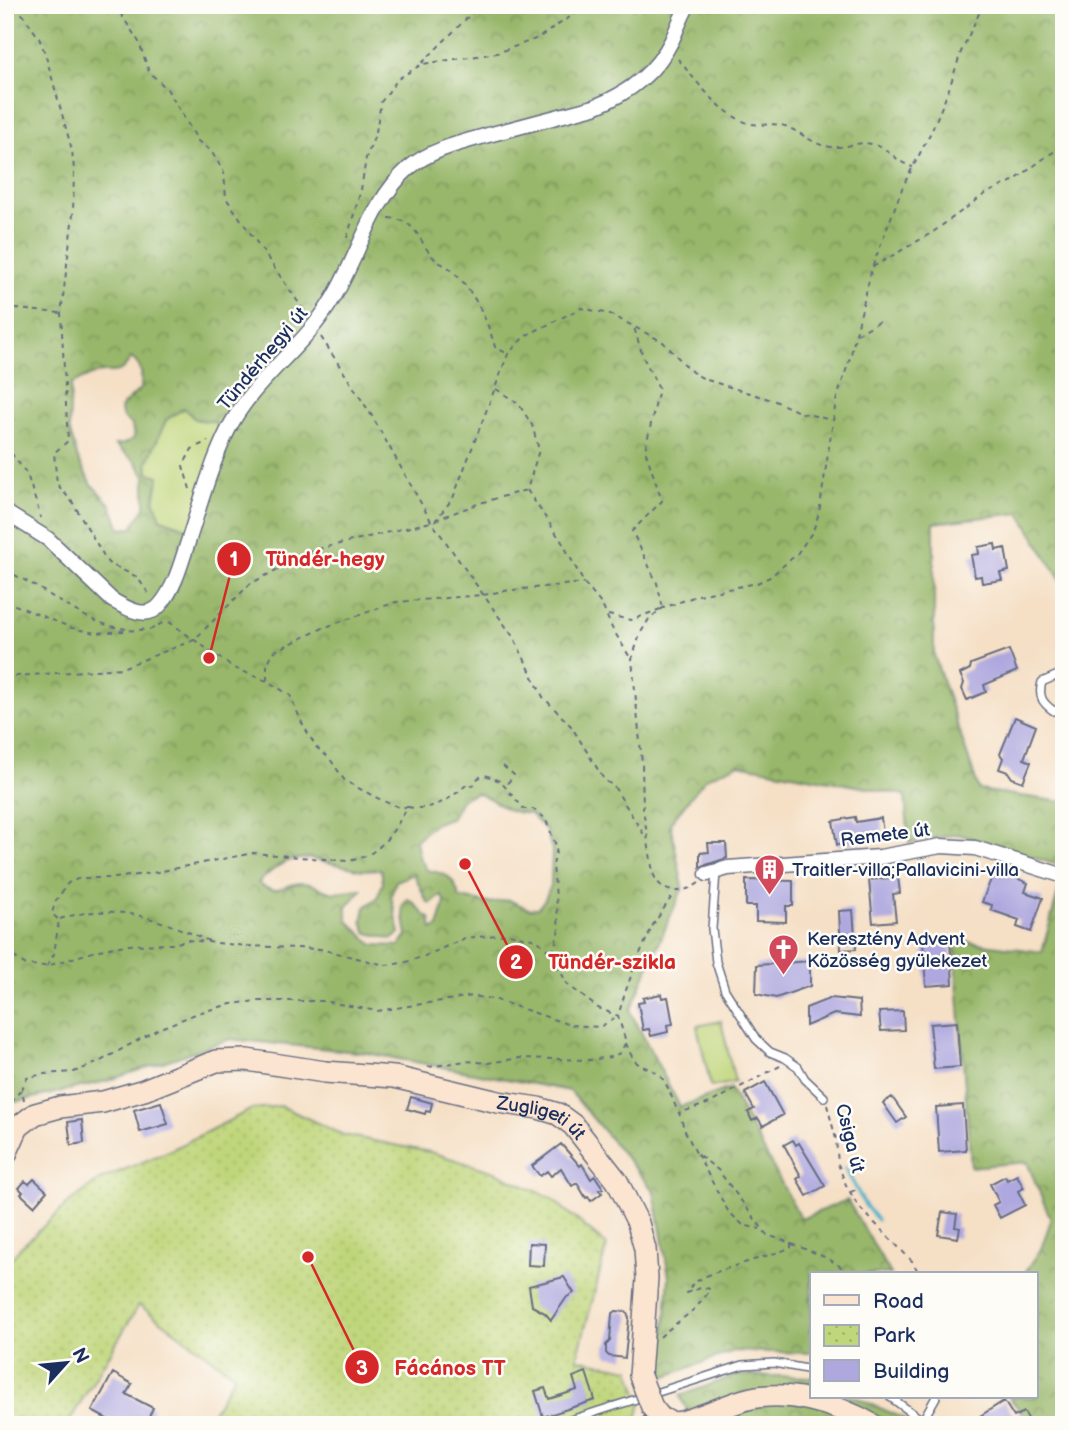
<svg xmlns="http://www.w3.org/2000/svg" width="1069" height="1430" font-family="'Balsamiq Sans',sans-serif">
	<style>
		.grass { fill: #c0d67a; stroke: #6e826c; stroke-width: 2 }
		.forest { fill: url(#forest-crowns); stroke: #5a7364; stroke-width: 2; fill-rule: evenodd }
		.park { fill: url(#park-dots); stroke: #6e826c; stroke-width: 2 }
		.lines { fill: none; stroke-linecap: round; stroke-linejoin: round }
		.stream { stroke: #4ab0c9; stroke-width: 3.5 }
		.building { fill: #afa8df }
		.lane-casing { stroke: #676d82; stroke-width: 10 }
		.street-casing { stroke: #676d82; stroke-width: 17 }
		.secondary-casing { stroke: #676d82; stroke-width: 24 }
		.path { stroke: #676d82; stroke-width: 2; stroke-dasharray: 5 5; stroke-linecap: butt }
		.lane { stroke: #fff; stroke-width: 7 }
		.street { stroke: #fff; stroke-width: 14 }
		.secondary { stroke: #fce5d0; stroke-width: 21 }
		.secondary-bridge-casing { stroke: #676d82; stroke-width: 24; stroke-linecap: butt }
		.secondary-bridge { stroke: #fce5d0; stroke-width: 21 }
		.labels { text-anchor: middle; stroke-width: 5; stroke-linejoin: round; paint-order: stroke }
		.street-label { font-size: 19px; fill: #1b2f5e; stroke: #fdfcf7 }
		.poi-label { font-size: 19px; fill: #1b2f5e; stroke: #fdfcf7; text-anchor: start }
		.leader { fill: none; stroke: #d62828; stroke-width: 2.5 }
		.callout-dot { fill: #d62828; stroke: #fdfcf7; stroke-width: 2.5 }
		.mark-label { font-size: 21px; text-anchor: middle; font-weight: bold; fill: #fff }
		.callout-label { font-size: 21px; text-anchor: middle; font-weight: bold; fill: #d62828; stroke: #fdfcf7; stroke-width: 5; stroke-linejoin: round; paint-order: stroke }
	</style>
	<defs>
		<pattern id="forest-crowns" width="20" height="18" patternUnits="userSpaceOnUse" patternTransform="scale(1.75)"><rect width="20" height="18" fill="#98b76a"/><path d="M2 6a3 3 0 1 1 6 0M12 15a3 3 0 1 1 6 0" fill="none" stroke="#7b955a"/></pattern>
		<pattern id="park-dots" width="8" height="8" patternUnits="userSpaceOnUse" patternTransform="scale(1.75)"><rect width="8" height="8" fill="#c0d67a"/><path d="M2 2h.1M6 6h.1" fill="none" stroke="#a4b86c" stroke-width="1.8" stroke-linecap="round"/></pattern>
	</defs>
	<rect width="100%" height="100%" fill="#fdfcf7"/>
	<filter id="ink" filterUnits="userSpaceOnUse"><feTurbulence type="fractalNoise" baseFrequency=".0143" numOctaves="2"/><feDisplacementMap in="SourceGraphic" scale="14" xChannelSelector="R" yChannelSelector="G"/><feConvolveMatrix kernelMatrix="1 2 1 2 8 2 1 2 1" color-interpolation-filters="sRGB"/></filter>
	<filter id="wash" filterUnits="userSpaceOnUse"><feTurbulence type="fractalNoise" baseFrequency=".00686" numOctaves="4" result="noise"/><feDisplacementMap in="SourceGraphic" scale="28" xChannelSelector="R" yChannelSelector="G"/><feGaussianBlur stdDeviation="1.57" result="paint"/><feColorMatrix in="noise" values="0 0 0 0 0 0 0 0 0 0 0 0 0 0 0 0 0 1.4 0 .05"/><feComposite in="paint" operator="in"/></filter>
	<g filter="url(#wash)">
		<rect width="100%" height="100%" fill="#f5dfc5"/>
		<path class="grass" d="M184,408L195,419L214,422L227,432L192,530L161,519L154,500L159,477L148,473L147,463L165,420Z
			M721,1021L735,1082L711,1087L697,1026Z"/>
		<path class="forest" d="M5,5H1064V586L1020,513L934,523V655L979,790L1064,802V867L958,834L909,843L905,795L738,764L706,778L670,823L683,887L630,1011L680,1107L730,1088L801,1219L847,1200L891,1274H812V1353L734,1351L661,1378L669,1277L654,1191L570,1091L367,1053L230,1039L107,1081L11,1103L5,1112ZM131,358C143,366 142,375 141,388L120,408L123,418L132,425L134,438L124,444L115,445L136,462L145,476V507L132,528L120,529L111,505L91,484L78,459L69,429L71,385C80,380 92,373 103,372C119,372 121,373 131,358ZM184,408L195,419L214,422L227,432L191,530L161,519L154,500L159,476L148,473L147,463L166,420ZM476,793C498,799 505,815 529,813L546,830L552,850L551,885L545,899L538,908L529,909L509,900L489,903L460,898C453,877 449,874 427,870L419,857L416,840L434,824L452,817L462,798ZM309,858L362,870L381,869L383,883L377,898L365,907L362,922L367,933L392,939L400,933L391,896L396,881L414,874L426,900L430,904L441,895L445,902L438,927L432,930L430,918C419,913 419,904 408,899L402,906L407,935L399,946L373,945L347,920V907L362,889C352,888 339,895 330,892C320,890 314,883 304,883C283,882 280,899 258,883C276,866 283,859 309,858Z
			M1064,871V1425H1032L1009,1397H1036V1274H1024L1041,1249L1051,1220L1027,1162L971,1167L954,940L1042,952Z
			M736,1375L812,1377V1397H855L903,1418L911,1425H694L680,1396Z"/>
		<path class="park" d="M281,1106L343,1135L430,1152L495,1172L551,1198L607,1245L577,1359L630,1369L641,1403L637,1420L630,1425H205L235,1375L139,1305L67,1425H5V1267L20,1248L69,1203L99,1180L169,1151L252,1109Z"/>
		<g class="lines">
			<path class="stream" d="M845,1168L865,1205L877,1220"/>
		</g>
		<g id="blocks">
			<path class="building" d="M995,544L996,550L1005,548L1009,571L1000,573L1002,580L982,583L981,576L975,577L971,555L979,554L978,547Z
				M1009,650L1017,671L984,685L986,692L967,700L962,689L964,683L960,674L970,669L971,664Z
				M1015,717L1036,726L1024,759L1031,762L1023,782L1012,778L1008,772L999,769L1003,758L1000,754Z
				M855,817L856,822L881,818L883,833L860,837L861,842L837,845L833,821Z
				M708,843H726L727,858L700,867V853L709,852Z
				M995,869L1028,883L1025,892L1043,898L1031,932L1017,927L1019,920L991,910L992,905L982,902Z
				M898,877L900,893L893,894L896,921L873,923L869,880Z
				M746,880L793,881V906H786V922L756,921V906H746Z
				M853,910L856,949L841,950L839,911Z
				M950,939L953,984L926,986L923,941Z
				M810,961V986L776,998L756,994L757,965Z
				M661,994L662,998L668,997L673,1024L667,1025L668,1032L651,1036L649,1029L643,1030L638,1003L644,1002L643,998Z
				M831,998L859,1001L860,1017L834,1014L806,1026V1008Z
				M903,1011L904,1030L881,1031L879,1012Z
				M957,1022L960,1067L934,1069L930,1024Z
				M765,1082L783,1115L763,1126L758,1118L752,1121L748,1112L754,1109L745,1093Z
				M411,1097L432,1103L430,1112L426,1111L425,1114L407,1109Z
				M892,1097L906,1117L897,1123L883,1103Z
				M161,1102L168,1124L140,1132L134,1110Z
				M963,1105L966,1150L939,1152L936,1107Z
				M82,1120L84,1143L71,1145L68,1122Z
				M793,1140L796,1145L799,1143L825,1186L807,1196L797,1179L801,1176L784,1145Z
				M561,1144L580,1166L582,1164L591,1179L595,1176L603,1188L599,1190L602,1193L591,1201L588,1197L586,1198L577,1183L572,1186L561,1168L551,1176L547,1171L540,1176L532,1166Z
				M1017,1175L1024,1188L1018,1191L1025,1205L1000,1218L993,1205L999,1202L990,1184L1005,1176L1007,1180Z
				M34,1179L47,1191L34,1206L21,1194L23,1192L19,1188L25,1181L29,1184Z
				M942,1212L957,1214L955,1227L960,1228L958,1238L938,1235Z
				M529,1243L545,1244L544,1266L528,1265Z
				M564,1277L574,1293L567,1297L551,1320L545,1313L532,1306L529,1286Z
				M616,1311L626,1312L629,1317L625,1358L609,1356L606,1353V1345L610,1341L612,1314Z
				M586,1372L595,1400L543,1417L535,1391L545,1388L549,1399L577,1390L573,1377Z
				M113,1373L132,1384L126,1394L153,1408L145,1425H118L92,1411Z
				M1004,1401L1014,1417L1024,1412L1032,1425H981L980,1416Z"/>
		</g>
	</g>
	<g filter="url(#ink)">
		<use href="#blocks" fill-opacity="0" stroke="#676d82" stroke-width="2"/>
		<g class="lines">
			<defs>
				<path id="lane" d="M1064,677L1058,675L1042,682C1038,696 1042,703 1054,711L1064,709
					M716,872L712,929L716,962L725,990L756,1039L770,1052L785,1058L798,1067L805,1079L824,1097
					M890,1397L929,1425
					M555,1425L743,1365L774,1363L812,1370
					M920,1425L936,1397"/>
				<path id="street" d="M5,512L48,539L112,600C126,608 147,621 160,605C175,588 181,563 188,542C200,505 210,467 227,432C252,380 303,349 332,300C358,258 371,201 409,168C431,149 464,142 492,134C526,125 560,116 594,107C627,94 656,73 672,40C677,29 681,17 688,5
					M707,874L728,868L880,857L941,846L975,848L1064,876
					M646,1425L660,1417"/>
				<g id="secondary">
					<path id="s1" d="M5,1156L18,1127L35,1114L60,1107L103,1102L144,1090L216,1061L247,1060L325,1072L394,1077L498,1102L538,1108L558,1114L573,1125L617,1181L638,1223L645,1249L647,1278L640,1376"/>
					<path d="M660,1417L669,1422L677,1423C700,1418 721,1407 744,1400C785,1388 837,1404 873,1425"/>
				</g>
			</defs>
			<use href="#lane" class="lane-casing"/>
			<use href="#street" class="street-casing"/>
			<use href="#secondary" class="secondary-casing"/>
			<path class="path" d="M16,5L39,38L45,53L72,150L74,170L73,214L61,314L68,441L54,453L57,484L73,503L108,563L137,577L149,594
				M115,5L139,42L149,72L167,89L198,141L211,151L224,172L226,198L305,312
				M638,5L644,9L673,6
				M678,59C695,80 722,115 748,123C760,127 773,122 785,126C803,133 815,147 834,147C846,148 859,141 871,144C888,147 897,163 913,167
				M422,63L480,5
				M389,218C419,220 418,243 435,259C439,263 445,265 449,268C472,288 487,318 495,347L508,354
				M347,238L361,190L366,158L376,132L381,102L398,79L422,64L497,53L538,38L573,15L581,5
				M873,267L933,232L985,194L1015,180L1047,156L1064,146
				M5,308L60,313
				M857,334L880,321
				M321,337L372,416L431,521L514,638L543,697L571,726L605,781L613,785L646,838
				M496,389L518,403L532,425L539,450L527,490L562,542L584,583L602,605L612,628L631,659
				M5,445L27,474L41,518
				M190,489L183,466L192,449L208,441
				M435,520L480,503L526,490
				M5,571C47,587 82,625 127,629
				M5,601L72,628L95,633L152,629L164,622
				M608,615L631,620L663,608L657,583L632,531L662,501L645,450L659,389L643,357L633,324
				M5,677L122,668L194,640L250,584L314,550L435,521L453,498L508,354L525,336L581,308L610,314L663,342L692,372L704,379L775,401L799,412L831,420
				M267,680V665L273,652L323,628L396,602L483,595L503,591L584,583
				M503,766L514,775L506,785
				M408,807C431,812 451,799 467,784L473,786L478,778L485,775L500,781L524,809H533L545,818L557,848L553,865L559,929L553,953
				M699,883C681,895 661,895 653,873L643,809L642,763L632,659L640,634L649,619L663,608L699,595L757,583L770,577L797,554L813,531L819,513L836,401L850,358L872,268L903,186L932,130L948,92L961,52L983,5
				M60,919C114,901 159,919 209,941
				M5,951L26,965L47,966L99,950L125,945L173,944L188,940L248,946L320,949L385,965L403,963L425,956L465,938L509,934L537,940L552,954L567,984L598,1008L618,1016
				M47,966L54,954L59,920L52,914L55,902L68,883L80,878H115L152,873L253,853L347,861C380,857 392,833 408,807H399L383,801L345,781L330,759L316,747L302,723L290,695L267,681L234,668L165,619
				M626,1043C638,1076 645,1060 661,1077C669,1086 673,1103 679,1113
				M428,1067L466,1061L488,1063L520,1058L590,1060L611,1057L620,1053L626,1042L618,1016L625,993L636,962L653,925L674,893
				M24,1100L22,1089L27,1078L43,1074L74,1072L97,1063L158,1029L198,1013L231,1004L257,1001H323L377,1011L473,996L497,1000L570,1025L600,1027L617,1017
				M827,1105L836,1139L838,1164L846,1185L858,1206L913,1262L919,1274
				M5,1110L21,1090
				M697,1154L728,1211L743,1225L760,1229
				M851,1192L858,1188
				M792,1244C810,1251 835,1259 849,1274
				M660,1337C678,1320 698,1311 710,1289L703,1287L687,1293L693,1283L710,1274L791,1248V1243L767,1235L718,1170L696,1153L685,1131L679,1113L710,1103L780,1066"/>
			<use href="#lane" class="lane"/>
			<use href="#street" class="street"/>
			<use href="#secondary" class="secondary"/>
			<defs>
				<path id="secondary-bridge" d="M640,1376L652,1407L660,1417"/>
			</defs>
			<use href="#secondary-bridge" class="secondary-bridge-casing"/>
			<use href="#secondary-bridge" class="secondary-bridge"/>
		</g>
	</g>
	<defs>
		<symbol id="building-pin" viewBox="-11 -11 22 30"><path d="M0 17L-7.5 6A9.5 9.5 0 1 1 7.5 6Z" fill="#d1495b" stroke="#fdfcf7"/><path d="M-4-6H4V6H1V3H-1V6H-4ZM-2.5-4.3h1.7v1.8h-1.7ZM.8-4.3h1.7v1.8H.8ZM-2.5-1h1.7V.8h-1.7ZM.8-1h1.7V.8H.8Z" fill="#fff"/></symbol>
		<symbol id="church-pin" viewBox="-11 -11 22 30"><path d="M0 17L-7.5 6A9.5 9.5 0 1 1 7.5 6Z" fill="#d1495b" stroke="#fdfcf7"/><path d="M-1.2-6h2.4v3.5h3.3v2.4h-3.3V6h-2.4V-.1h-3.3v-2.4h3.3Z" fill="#fff"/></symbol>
	</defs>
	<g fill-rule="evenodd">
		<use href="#building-pin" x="752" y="852" width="35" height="47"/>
		<use href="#church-pin" x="766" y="932" width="35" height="47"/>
	</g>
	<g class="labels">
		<g class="street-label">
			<text transform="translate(262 358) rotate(-50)" y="7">Tündérhegyi út</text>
			<text transform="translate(885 834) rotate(-7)" y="7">Remete út</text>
			<text dy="7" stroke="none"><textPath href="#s1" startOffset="576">Zugligeti út</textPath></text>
			<text transform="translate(851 1138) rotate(76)" y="7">Csiga út</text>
		</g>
		<g class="poi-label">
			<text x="792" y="876">Traitler-villa;Pallavicini-villa</text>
			<text x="807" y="945">Keresztény Advent<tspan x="807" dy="22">Közösség gyülekezet</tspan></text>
		</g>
	</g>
	<path class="leader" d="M209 658L234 559M465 864L516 962M308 1257L362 1367"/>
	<g class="callout-dot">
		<circle cx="209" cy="658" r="7"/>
		<circle cx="465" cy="864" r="7"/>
		<circle cx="308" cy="1257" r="7"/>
		<circle cx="234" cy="559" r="18"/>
		<circle cx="516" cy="962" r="18"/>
		<circle cx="362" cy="1367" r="18"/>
	</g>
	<g class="mark-label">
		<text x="234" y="566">1</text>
		<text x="516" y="969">2</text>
		<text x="362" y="1375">3</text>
	</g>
	<g class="callout-label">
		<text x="325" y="566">Tündér-hegy</text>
		<text x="612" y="969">Tündér-szikla</text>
		<text x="450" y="1375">Fácános TT</text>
	</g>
	<rect width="1069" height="1430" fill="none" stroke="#fdfcf7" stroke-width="28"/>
	<rect x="810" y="1272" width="228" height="126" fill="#fdfcf7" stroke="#a3aaba" stroke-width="2"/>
	<rect x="824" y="1295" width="35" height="10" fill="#fce5d0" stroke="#a3aaba" stroke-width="2"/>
	<text x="873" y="1308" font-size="21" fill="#1b2f5e">Road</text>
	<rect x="824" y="1325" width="35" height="21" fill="url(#park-dots)" stroke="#a3aaba" stroke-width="2"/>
	<text x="873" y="1342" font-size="21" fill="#1b2f5e">Park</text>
	<rect x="824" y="1360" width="35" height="21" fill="#afa8df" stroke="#a3aaba" stroke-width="2"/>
	<text x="873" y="1378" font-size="21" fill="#1b2f5e">Building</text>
	<g transform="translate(66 1363) rotate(63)" stroke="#fdfcf7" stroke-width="5" paint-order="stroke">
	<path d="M0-5L12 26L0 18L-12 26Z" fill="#1b2f5e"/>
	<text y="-10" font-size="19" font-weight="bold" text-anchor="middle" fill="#1b2f5e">N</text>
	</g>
</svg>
